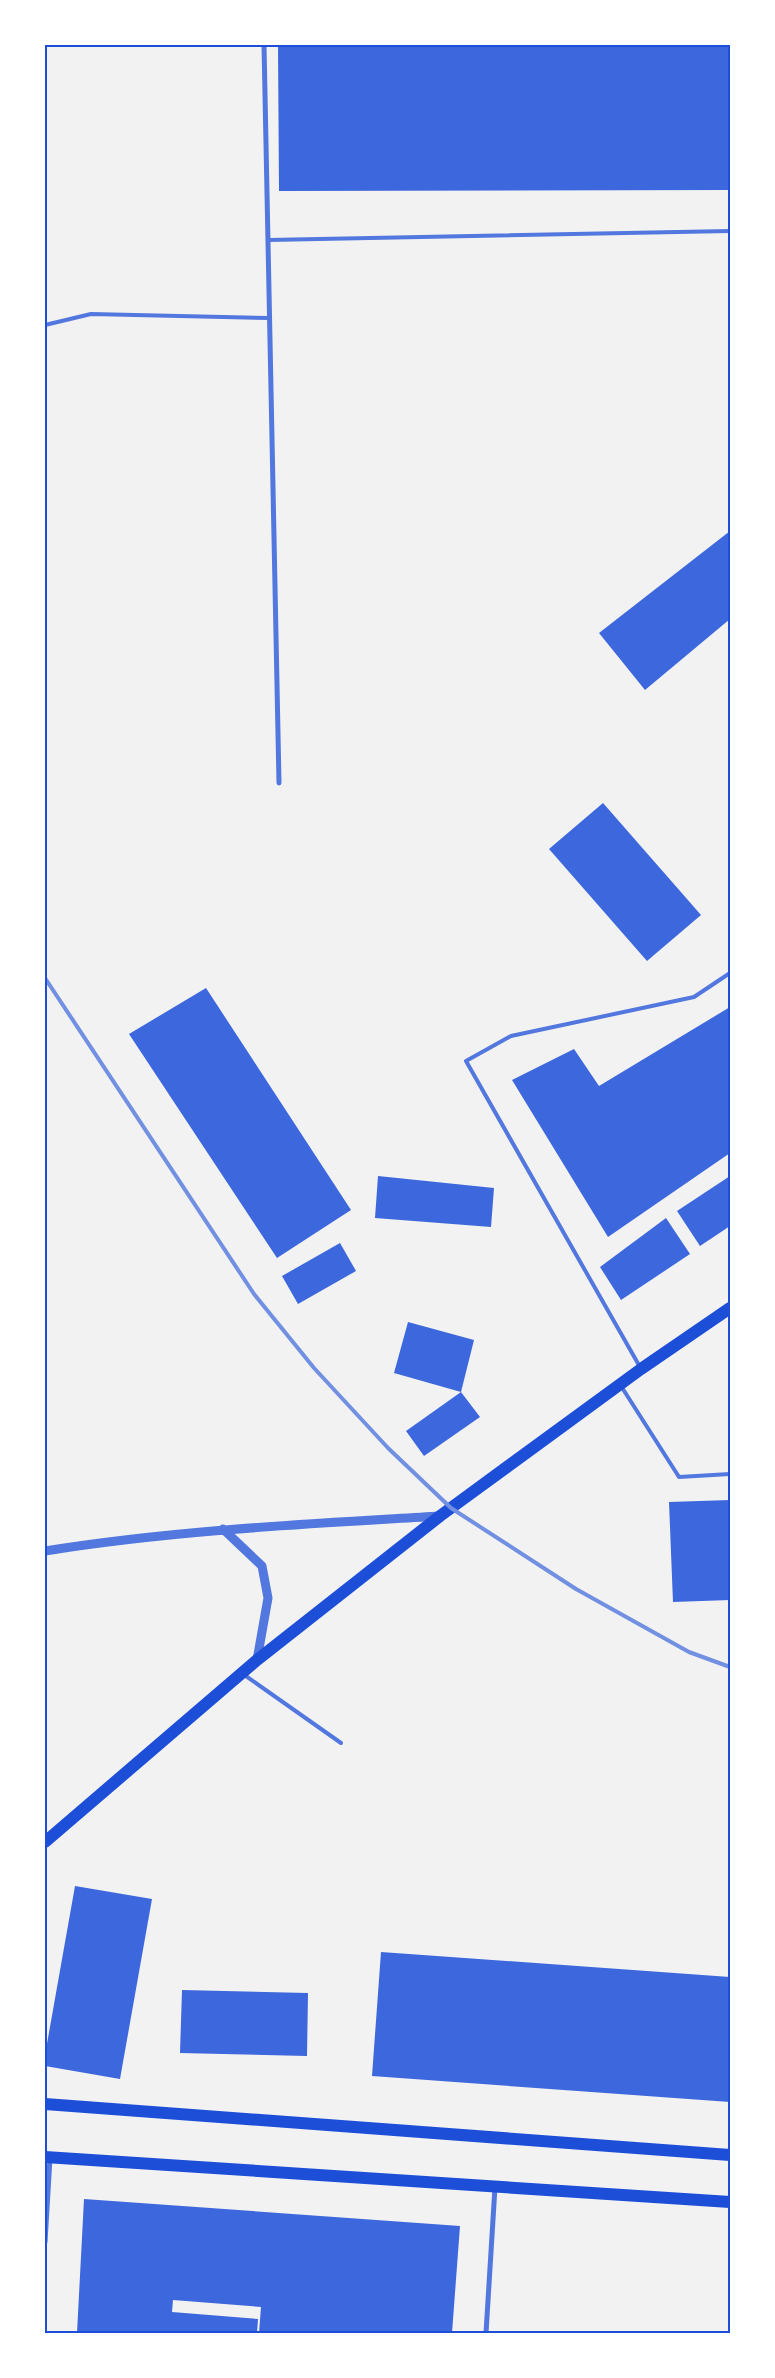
<svg xmlns="http://www.w3.org/2000/svg" width="775" height="2378" font-family="Mulish,sans-serif">
	<style>
		.building { fill: #3d67dc }
		.lines { fill: none; stroke-linecap: round; stroke-linejoin: round }
		.service { stroke: #5277de; stroke-width: 4 }
		.minor { stroke: #5277de; stroke-width: 5 }
		.tertiary { stroke: #5277de; stroke-width: 9 }
		.primary { stroke: #1d4ed8; stroke-width: 12 }
		.rail { stroke: #7290e2; stroke-width: 4 }
		.neatline { fill: none; stroke: #1d4ed8; stroke-width: 2 }
	</style>
	<rect width="100%" height="100%" fill="#f2f2f2"/>
	<path class="building" d="M278,45H730V190L279,191Z
		M730,531V619L645,690L599,633Z
		M603,803L701,915L647,961L549,849Z
		M206,988L351,1210L277,1258L129,1034Z
		M730,1007V1153L608,1237L512,1080L574,1049L599,1086Z
		M378,1176L494,1188L491,1227L375,1218Z
		M730,1176V1226L700,1246L677,1211Z
		M666,1218L690,1254L621,1300L600,1267Z
		M340,1243L356,1271L298,1304L282,1276Z
		M408,1322L474,1340L461,1392L394,1373Z
		M461,1392L480,1417L424,1456L406,1431Z
		M730,1500V1600L673,1602L669,1502Z
		M75,1886L152,1899L120,2079L45,2066V2055Z
		M381,1952L730,1977V2102L372,2076Z
		M182,1990L308,1993L307,2056L180,2053Z
		M84,2199L460,2226L452,2333H259L261,2307L173,2300L172,2312L258,2319L257,2333H77Z"/>
	<g class="lines">
		<path class="service" d="M268,240L730,231
			M45,325L91,314L270,318
			M640,1367L466,1061L511,1036L694,997L730,973
			M621,1386L679,1477L730,1474
			M243,1674L341,1743"/>
		<path class="minor" d="M264,45L279,783
			M45,2242L50,2158
			M486,2333L495,2187"/>
		<path class="tertiary" d="M223,1529L262,1566L268,1598L257,1660
			M45,1551C176,1530 308,1524 440,1516"/>
		<path class="primary" d="M45,1842L257,1660L440,1516L641,1369L730,1308
			M45,2104L730,2155
			M45,2157L730,2202"/>
		<path class="rail" d="M45,978L254,1294L314,1368L388,1448L451,1508L576,1589L689,1652L730,1667"/>
	</g>
	<rect width="775" height="2378" fill="none" stroke="#ffffff" stroke-width="92"/>
	<rect x="46" y="46" width="683" height="2286" class="neatline"/>
</svg>
